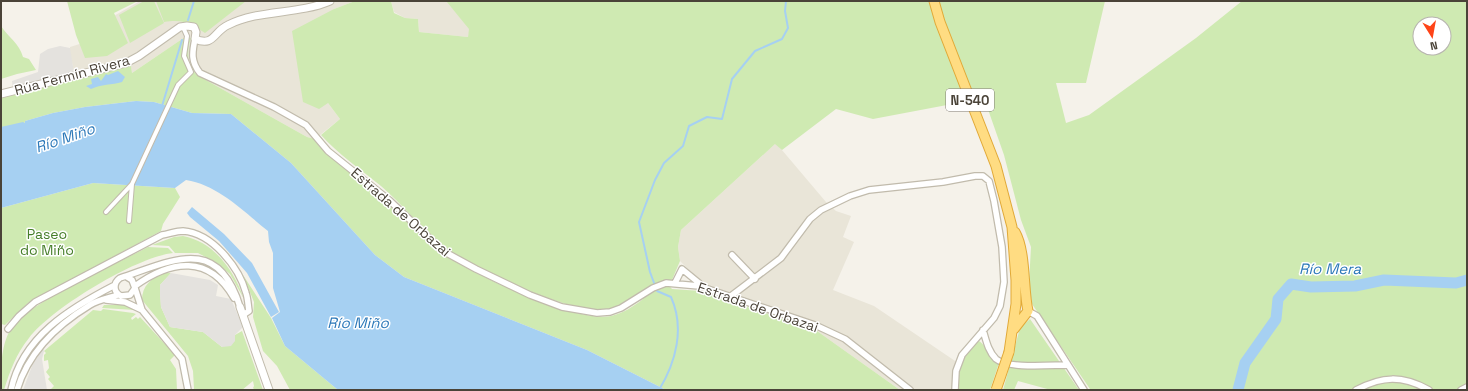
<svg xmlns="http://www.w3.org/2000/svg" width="1468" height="391" font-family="'Space Grotesk',sans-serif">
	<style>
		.residential { fill: #e9e5d8 }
		.green { fill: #cfeab2; fill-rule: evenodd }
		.parking { fill: #e4e2de }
		.water { fill: #a6d0f2 }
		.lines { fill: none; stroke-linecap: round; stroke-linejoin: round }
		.stream { stroke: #a6d0f2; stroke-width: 2 }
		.river { stroke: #a6d0f2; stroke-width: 11 }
		.pedestrian-casing { stroke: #c1bbac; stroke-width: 6 }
		.minor-casing { stroke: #c1bbac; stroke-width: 8 }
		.tertiary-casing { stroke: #c1bbac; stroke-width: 9 }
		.trunk-casing { stroke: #e1a938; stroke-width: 11 }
		.pedestrian { stroke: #fff; stroke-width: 4 }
		.minor { stroke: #fff; stroke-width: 5.5 }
		.tertiary { stroke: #fff; stroke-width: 7 }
		.trunk { stroke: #ffdc82; stroke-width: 9 }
		.trunk-bridge-casing { stroke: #e1a938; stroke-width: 11; stroke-linecap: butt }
		.trunk-bridge { stroke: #ffdc82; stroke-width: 9 }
		.labels { text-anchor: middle; stroke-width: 3; stroke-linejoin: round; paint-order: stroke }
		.shield { fill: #fff; stroke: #807b74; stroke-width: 1 }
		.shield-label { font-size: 13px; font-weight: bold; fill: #4a4338 }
		.street-label { font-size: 14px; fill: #4a4338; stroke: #fff }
		.park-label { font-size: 14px; fill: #467e29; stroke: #fff }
		.water-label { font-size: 15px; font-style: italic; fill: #2d79b9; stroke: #fff }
	</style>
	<rect width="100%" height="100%" fill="#f5f2ea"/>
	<path class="residential" d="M140,1H355L334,9L328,103L340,119L315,139L307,137L197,75L188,62V51L191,38L185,37L132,73L131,67L76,80L70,54V47L89,41L112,17Z
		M391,1H446L470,29L468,37L419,32L418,19L405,18L394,12Z
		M776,143L826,202L836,211L851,216L843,237L854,242L833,290L874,306L961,365L957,390H900L817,331L701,291V282L680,261L678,247L681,230Z"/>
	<path class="green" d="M67,1H138L114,13L128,43L107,56L85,58L76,35Z
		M144,1H154L164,23L130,43L119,15Z
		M156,1H246L205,33C190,23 183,19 164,22Z
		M355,1H391L394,13L405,18L418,19L419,32L468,37L469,29L446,1H1105L1086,83H1056L1066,123L1089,115L1196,38L1242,1H1467V390L1090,389L1032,304L1029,283L1031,247L1021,220L1004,155L984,98L873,119L836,109L782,150L775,144L681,230L678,247L680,261L672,280L665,281L672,289L701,291L817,331L900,390H666L587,350L404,277L375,255L291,163L231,114L192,113L154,102L136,101L85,107L53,113L25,121L24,127L1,139V98L131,66L132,73L185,37L191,38C187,52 186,63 197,75L307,137L315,139L319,146C340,163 363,179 383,198C404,217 422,239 445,255C474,275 577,323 611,316C623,313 633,307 643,299L637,294C628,301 617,309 605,310C573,315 467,267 441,245C420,227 402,204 381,186C360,169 338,154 321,135L340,119L328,103L319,109L303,102L292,31L334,9ZM1420,24H1444V48H1420Z
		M1,26C9,38 19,43 23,57L29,59L36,70L17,74L1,79Z
		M93,183L175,188L180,197L163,224L161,231L28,303L5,325L1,324V208Z
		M183,236C215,242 234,271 244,299L230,274L215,262L198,253H175L169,246L152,245L174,237Z
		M148,247L168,248L173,253C136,257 52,308 29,338C16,354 10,371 4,390H1C1,370 0,349 10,330C28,302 116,264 148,247Z
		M164,273H171L160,285L161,307L170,327L203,332L222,347L235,335L242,331L263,390H255L253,388L254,386L253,381L242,390L194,389L193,371L188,356L142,300C142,286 151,278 164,273Z
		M243,275L271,318L285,346L338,390H290L277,366L263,351L253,317L254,302Z
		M104,305H124L135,310L102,308Z
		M103,309L133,313L136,314L131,318L132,320L136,317L138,319L140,317L175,355L170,360L176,369L177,390H50L54,386L48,379L50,377L46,372L49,368L48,360L44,361V355L46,353L44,351L93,310L101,311Z
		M1030,319L1079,390H1051L1018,381L1014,390H1003L1020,328Z
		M979,341C984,344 992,357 999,363L990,390H957C955,372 965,352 979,341Z"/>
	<path class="parking" d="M60,46L70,48L74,73L13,89L12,81L38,72L40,54L48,49Z
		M171,273L210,280L218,285L216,296L231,299L243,327L235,335V341L231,346L222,347L203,332L170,327L161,307L160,296V285Z
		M43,348L44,351L42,359L47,390H23L32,366Z"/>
	<path class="water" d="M118,71L125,77L122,82C112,85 101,84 91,89L86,86L92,84L91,79L98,77L101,81L106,74L108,75Z
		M136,101L154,102L192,113L231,114L291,163L375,255L404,277L587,350L666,390H338L285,346L272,318L280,312L273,288V253L269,242L268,231C243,211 218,185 186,180L175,188L93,183L1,208V127L23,122L25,123V121L53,113L85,107Z
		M192,207L224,234L252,263L279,312L271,317L247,273L219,241L190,217L187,213Z"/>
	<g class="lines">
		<path class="stream" d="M188,20L194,1
			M162,106L182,40
			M659,390C676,362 685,328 671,297L657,291L650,272L639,222L655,180L664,163L683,146L689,126L707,117L722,119L732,79L755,51L782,39L788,28L785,11L786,1"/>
		<path class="river" d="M1238,390L1245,363L1276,319L1278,299L1291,284L1311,287L1355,286L1384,280L1456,283L1467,280"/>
		<defs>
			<path id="pedestrian" d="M132,184L178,85L191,72L184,56L187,36L183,27
				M106,212L132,184L129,221"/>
			<path id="minor" d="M195,39C192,53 191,62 200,73L274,107L306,125L328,151L389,200L443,251L476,269L530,295L562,307L597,313L610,312L621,308L653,288L666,283L699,286L815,325L845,339L910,390
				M732,255L755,279
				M127,277L132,280L135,288L130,295L121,296C113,292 113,283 120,278C172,261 218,234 240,307
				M675,283L682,269L699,283V286
				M135,286C171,260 209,254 234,298
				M135,288L142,310
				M731,296L781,258L810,219L821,210L850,196L869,190L943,182L975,176H983L989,181L994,201L1002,247L1004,282L1000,306L994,318L962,355L956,371L955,390
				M106,300L125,302L142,310L182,359L188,390
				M1028,311L1037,316L1084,390
				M8,329L19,316L35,302L162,235C169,234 176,231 183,231C212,233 239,267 246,293C248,299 248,305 249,311L243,315
				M983,330C986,340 988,351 996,359C1008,369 1051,365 1068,365
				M11,390C22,337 70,308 115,285
				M17,390C28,353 57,325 90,305C98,300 109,298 118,295
				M1356,390C1382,376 1402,375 1429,390
				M1461,390L1467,387"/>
			<path id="tertiary" d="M1,94L126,63L139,56L180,27L187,26L194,27L196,32L195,39C214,47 213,32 228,25C260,9 297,15 330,1
				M240,307L269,390"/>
			<path id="trunk" d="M934,1L940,22L996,166L1012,227L1016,280V304L1009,352
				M1014,329L1028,311C1023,288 1026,251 1015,232"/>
		</defs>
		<use href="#pedestrian" class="pedestrian-casing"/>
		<use href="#minor" class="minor-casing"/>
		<use href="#tertiary" class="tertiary-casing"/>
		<use href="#trunk" class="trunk-casing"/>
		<use href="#pedestrian" class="pedestrian"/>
		<use href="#minor" class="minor"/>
		<use href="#tertiary" class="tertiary"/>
		<use href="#trunk" class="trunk"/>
		<defs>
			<path id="trunk-bridge" d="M996,390L1009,352"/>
		</defs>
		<use href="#trunk-bridge" class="trunk-bridge-casing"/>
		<use href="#trunk-bridge" class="trunk-bridge"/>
	</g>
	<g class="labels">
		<rect class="shield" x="946" y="89" width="48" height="22" rx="3"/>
		<g class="shield-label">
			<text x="970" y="105">N-540</text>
		</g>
		<g class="street-label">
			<text transform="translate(72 75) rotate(-15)" y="5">Rúa Fermín Rivera</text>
			<text transform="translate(401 212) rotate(41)" y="5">Estrada de Orbazai</text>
			<text transform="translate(758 307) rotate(19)" y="5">Estrada de Orbazai</text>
		</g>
		<g class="park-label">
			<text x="47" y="239">Paseo<tspan x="47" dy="16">do Miño</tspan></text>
		</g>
		<g class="water-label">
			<text transform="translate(65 138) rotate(-19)" y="5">Río Miño</text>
			<text x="1330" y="274">Río Mera</text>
			<text x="358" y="328">Río Miño</text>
		</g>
	</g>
	<rect width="1468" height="391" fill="none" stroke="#4a4338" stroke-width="4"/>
	<g transform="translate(1432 36) rotate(169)"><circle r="19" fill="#ffffff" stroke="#b7b4af"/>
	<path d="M0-3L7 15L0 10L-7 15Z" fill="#fe4418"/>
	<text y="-6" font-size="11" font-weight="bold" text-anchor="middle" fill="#4a4338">N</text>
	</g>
</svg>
